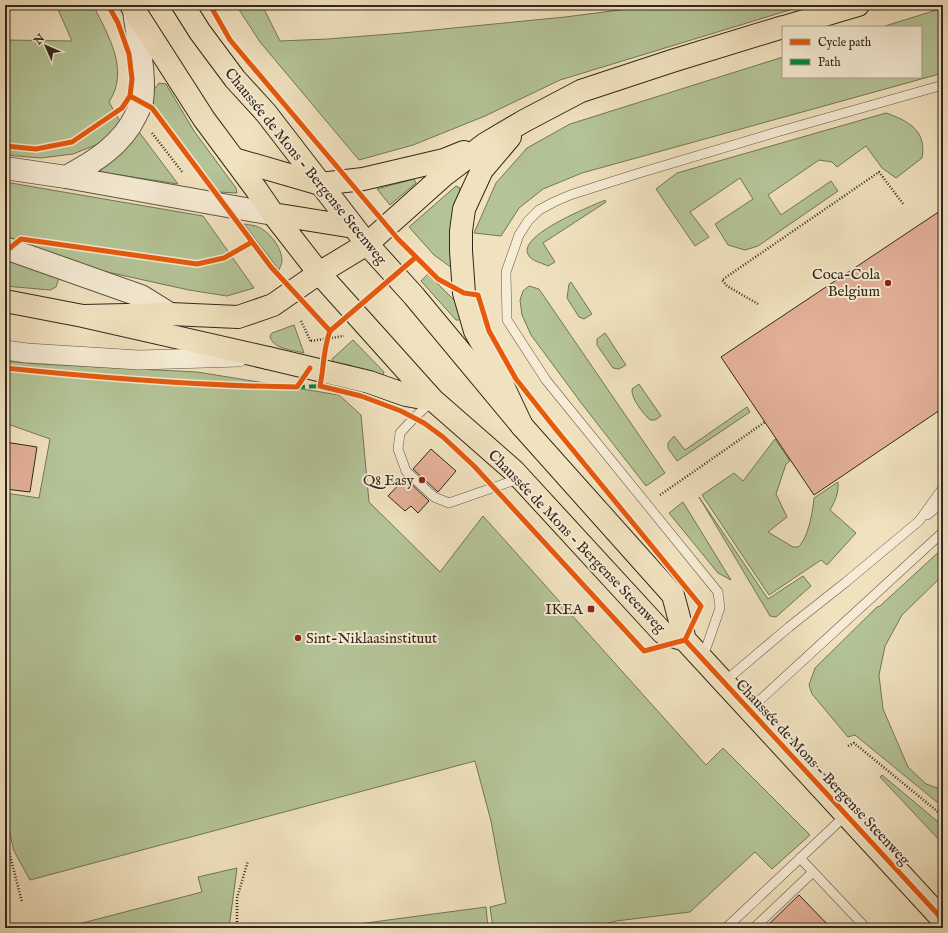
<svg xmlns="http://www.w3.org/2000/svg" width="948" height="933" font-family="'IM FELL English',serif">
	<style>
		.green { fill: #b4c497; stroke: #727659 }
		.building { fill: #e4b199; stroke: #31271b }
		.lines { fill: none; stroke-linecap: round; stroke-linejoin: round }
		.service-casing { stroke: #615644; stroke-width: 10 }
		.minor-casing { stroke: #615644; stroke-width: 20 }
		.tertiary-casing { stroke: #615644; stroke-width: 24 }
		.primary-casing { stroke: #31271b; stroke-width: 24 }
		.motorway-casing { stroke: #31271b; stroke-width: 24 }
		.path { stroke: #31271b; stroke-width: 2.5; stroke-dasharray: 1 2; stroke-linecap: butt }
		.service { stroke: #f6ecd5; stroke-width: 9 }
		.minor { stroke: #f6ecd5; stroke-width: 19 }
		.tertiary { stroke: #f6ecd5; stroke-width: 22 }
		.primary { stroke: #f1e2bf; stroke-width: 22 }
		.motorway { stroke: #f1e2bf; stroke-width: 22 }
		.quiet { stroke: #00873e; stroke-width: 4; stroke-dasharray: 8 4; stroke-linecap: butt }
		.cycleway-casing { stroke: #f6ecd5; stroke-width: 8 }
		.cycleway { stroke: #e8590c; stroke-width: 5 }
		.poi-dot { fill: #8f2418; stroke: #f6ecd5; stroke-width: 1.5 }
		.labels { text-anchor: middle; stroke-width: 4; stroke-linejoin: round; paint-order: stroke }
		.street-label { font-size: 15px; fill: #31271b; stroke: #f6ecd5 }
		.poi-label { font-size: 15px; fill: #31271b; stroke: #f6ecd5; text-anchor: end }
	</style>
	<rect width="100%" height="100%" fill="#f1e2bf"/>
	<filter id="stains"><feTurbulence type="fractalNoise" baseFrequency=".005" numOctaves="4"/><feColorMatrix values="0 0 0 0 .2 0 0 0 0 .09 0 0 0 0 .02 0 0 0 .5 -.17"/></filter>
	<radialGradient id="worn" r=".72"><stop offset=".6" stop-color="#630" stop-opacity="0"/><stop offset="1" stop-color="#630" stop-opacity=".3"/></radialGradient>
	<path class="green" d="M56,5H93C108,35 130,70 109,102L121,123L98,144L73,154L41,158L5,155V40L72,41Z
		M236,5H262L280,41L328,39L403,33L565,17L659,5H806L560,80L485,116L413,145L359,160L260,42Z
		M943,8V73L582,173L543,189L519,208L501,236L474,233L496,183L527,148L570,124L783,57V77H921V27H882Z
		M159,83L166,84L194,131L236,188L237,193L219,192L150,102L153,91Z
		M886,113C909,121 927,131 922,158L896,178L882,168L866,146L837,167L832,162L819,160L768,195L781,215L831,181L838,191L758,246L745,250L728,245L715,224L753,199L740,178L690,212L709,237L695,246L656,189L677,173Z
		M139,132L178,184L101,172V166L127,147Z
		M414,179L416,183L390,205L377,189Z
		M5,182L203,216L254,288L227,296L189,290L71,264L5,240Z
		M456,186L460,188L452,236V268L434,255L409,227Z
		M605,200L606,202L543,243L555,262L548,266C542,263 532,261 529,256C514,236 592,206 605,200Z
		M244,224C250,225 256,225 262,229C272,235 282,249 282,261C282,264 280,267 279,270Z
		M5,258L59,278L56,287L50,290L5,286Z
		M428,274L458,304L461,320H456L421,281Z
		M571,282L592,314L584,319L579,317L567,298L569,284Z
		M529,286L539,289L665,473L646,486L582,404L531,335L522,315L520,300L523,291Z
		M294,325L304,353C293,350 272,349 270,336L272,333Z
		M605,333L626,365L619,369L613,368L597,345V339Z
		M353,340L384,372L383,375L380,376L349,365L333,362L332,359Z
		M5,361L39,364L197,372L339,395L361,415L369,502L440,572L483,516L706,765L723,748L810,835L772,869L755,852L690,912L616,921L590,928H493L490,907L506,903L491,821L475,761L30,880L14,851L5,813V493L39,498L50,439L5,423Z
		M639,384L661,416L655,420H650C643,413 631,399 632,389Z
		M747,407L750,412L677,461L668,448V443L674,436L685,450Z
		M775,439L790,461L786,464L776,494L787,517L768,532L793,547H798C808,539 813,511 814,498L838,482C839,493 835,501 830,510L856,533L827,565L821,560L769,595L702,495L734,473L743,481Z
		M699,497L768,599L803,576L811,586L776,617L770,616Z
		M683,502L731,580L718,573L669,513Z
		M943,548V575L902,615L885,646L879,675L883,709L908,767L926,784L943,790V807L855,735L848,737L812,694L809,685L815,668L877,607L880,606Z
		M882,775L943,826V844L880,777Z
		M237,868L229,928H63L202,892L198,877Z
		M486,907L488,928H328Z"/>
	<path class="building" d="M943,209V408L814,495L721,357Z
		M5,442L37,447L30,492L5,489Z
		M431,449L456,471L438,492L413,469Z
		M405,478L429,501L418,513L411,506L405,511L388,496Z
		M799,895L831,928H765Z"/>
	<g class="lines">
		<defs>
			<path id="service" d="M432,401L414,418L400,433L398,449L406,471L434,497L449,503L521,478
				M927,515L943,502
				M703,657L720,608L718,592L546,380L507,320L506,272L519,235L528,221L539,210L554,202L570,195L636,174L777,132L943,85
				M724,682L789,627L846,582L919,521L943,488
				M749,710L943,532
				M800,858L866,928
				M726,928L847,814
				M754,928L813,872"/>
			<path id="minor" d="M5,350L27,353L139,360L239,357"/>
			<path id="tertiary" d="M5,168L66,177L273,214
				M66,177C94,162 122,145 136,115C138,111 141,105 142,101C146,74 137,37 134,10
				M5,248L141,296L170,314"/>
			<path id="primary" d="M131,5L204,119L256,189L273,214L319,273L433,400L514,471L663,633L685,640
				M183,5L200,32L235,79L266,113L367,244L414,296L522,426L673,595L685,640L943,920
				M273,214L354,227
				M170,314L238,317L273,305L319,273L367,244
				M268,358L369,382L406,395L433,400"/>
			<path id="motorway" d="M784,27L858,5
				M510,137L482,170L464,209L461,231V251L464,293L475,331L489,356L522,426
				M234,159L320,184L363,179L444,160L464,152
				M367,244L443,176L485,144L524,121L581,91L672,61L783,27
				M5,301L83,316L170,314
				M83,316L268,358"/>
		</defs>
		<use href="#service" class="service-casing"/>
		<use href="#minor" class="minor-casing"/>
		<use href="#tertiary" class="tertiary-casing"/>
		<use href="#primary" class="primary-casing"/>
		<use href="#motorway" class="motorway-casing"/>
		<path class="path" d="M152,133L183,173
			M758,304L727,286L722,280L879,172L904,205
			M301,321L311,342
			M311,341L344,336
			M660,495L765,422
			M848,746L854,743L943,816
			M5,836L22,902
			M237,928V898L248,861"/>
		<use href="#service" class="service"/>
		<use href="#minor" class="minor"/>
		<use href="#tertiary" class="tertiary"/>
		<use href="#primary" class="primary"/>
		<use href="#motorway" class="motorway"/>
		<path class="quiet" d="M297,387L320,386"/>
		<defs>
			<path id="cycleway" d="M210,5L230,40L398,239L438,279L464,293L478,295L489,331L516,379L554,427L701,606L685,640L644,651L474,466L443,437L424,423L401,411L361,396L320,386C324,368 323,349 330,331L416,257
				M130,96L152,108L271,267L330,331
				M5,146L36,149L72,142L122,108L130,96L132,79L129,54L118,23L108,5
				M5,252L21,239L197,264L224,258L252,242
				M5,368C102,378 200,386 297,387L310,368
				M685,640L943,920"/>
		</defs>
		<use href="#cycleway" class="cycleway-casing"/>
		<use href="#cycleway" class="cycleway"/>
	</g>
	<g class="poi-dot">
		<circle cx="888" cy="283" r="4"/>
		<circle cx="422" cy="480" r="4"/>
		<rect x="587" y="605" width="8" height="8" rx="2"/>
		<circle cx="298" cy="638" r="4"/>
	</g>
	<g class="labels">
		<g class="street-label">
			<text transform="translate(306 166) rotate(51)" y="5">Chaussée de Mons - Bergense Steenweg</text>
			<text transform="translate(577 541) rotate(46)" y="5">Chaussée de Mons - Bergense Steenweg</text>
			<text transform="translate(823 772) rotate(47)" y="5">Chaussée de Mons - Bergense Steenweg</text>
		</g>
		<g class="poi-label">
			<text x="880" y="279">Coca-Cola<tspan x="880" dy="17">Belgium</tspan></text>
			<text x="414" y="485">Q8 Easy</text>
			<text x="583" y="614">IKEA</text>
			<text x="306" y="643" text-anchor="start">Sint-Niklaasinstituut</text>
		</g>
	</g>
	<rect width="948" height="933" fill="none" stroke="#f1e2bf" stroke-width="20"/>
	<rect x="6" y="6" width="936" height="921" fill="none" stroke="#31271b" stroke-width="2"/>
	<rect x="10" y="10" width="928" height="913" fill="none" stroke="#31271b"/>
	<rect x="782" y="26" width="140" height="52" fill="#f6ecd5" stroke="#a79d8b"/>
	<rect x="790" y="39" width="20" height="6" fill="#e8590c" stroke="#a79d8b"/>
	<text x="818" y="46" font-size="12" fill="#31271b">Cycle path</text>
	<rect x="790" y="59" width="20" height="6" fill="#00873e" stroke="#a79d8b"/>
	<text x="818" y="66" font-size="12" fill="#31271b">Path</text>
	<g transform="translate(46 46) rotate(315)" stroke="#f6ecd5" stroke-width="3" paint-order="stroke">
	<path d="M0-3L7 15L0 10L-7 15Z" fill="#31271b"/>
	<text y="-6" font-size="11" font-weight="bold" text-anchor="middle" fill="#31271b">N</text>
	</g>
	<rect width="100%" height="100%" filter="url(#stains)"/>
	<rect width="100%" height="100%" fill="url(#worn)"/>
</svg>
